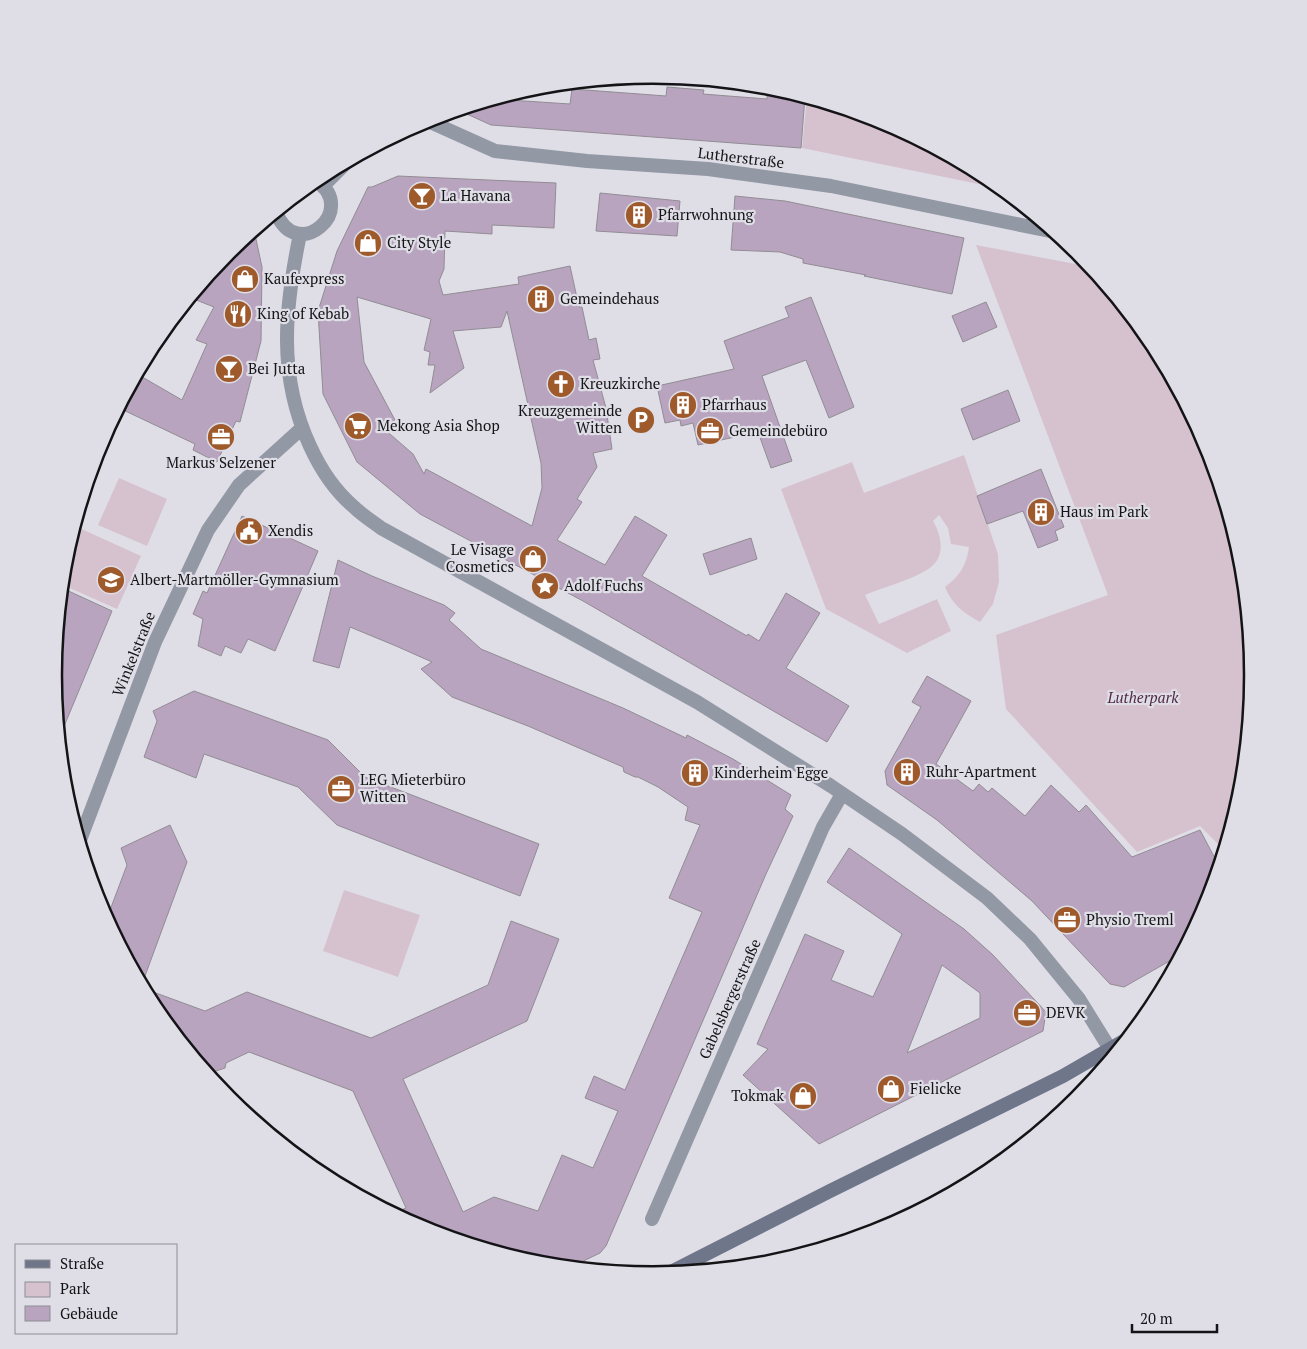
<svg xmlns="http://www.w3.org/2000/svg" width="1307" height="1349" font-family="'PT Serif',serif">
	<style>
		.green { fill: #d6c2ce }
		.building { fill: #b8a4bf; stroke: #928c93; fill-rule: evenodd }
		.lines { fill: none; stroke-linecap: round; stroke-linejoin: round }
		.minor { stroke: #9398a5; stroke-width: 14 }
		.secondary { stroke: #6f7689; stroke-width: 14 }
		.labels { text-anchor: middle; stroke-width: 4.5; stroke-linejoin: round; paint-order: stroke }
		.street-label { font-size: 15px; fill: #141417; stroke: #dfdee7 }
		.poi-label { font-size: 15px; fill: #141417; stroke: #dfdee7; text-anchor: start }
		.park-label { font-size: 15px; font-style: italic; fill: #522945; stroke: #dfdee7 }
		.rim { fill: none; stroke: #141417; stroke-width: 2.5 }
	</style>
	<rect width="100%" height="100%" fill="#dfdee7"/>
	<path class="green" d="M807,97L883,121L987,176L1003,189L802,148Z
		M976,245L1091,267L1152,342L1208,445L1242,558L1253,675L1242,792L1224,850L1200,826L1137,852L1006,709L996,635L1108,595Z
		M964,455L998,554L999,582L993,604L980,622C964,613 952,605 945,587C959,577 967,564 969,547L951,544L948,528L939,515L933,521C941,534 946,556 931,567C916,579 883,587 865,595L879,624L937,599L951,631L907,653L826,609L781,489L852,462L864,493Z
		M119,478L167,499L147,546L98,525Z
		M75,526L141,556L117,609L63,585L65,557Z
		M344,890L420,915L398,977L323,951Z"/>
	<path class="building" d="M667,87L704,90L703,94L767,99V90L787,91L805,97L801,148L491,125L458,110L494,99L570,104L572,89L666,96Z
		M398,176L556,183L554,228L492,225V234L445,231L444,269L439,281L443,295L519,284L518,277L570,266L579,307H582L589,340L596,338L600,359L593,360L606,408L612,449L593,453L597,467L577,499L582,502L557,540L605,565L635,516L667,535L642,576L747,636L748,634L759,641L786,593L820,613L786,668L849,706L827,742L583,601L420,514L357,462L323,394L318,311L337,251L368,187H372ZM357,297L431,319L424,350L430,352L428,365H435L430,393L464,368L453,331L501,327L507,311L541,463L542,488L532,526L426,469L424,474L413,454L383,428L395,420L364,362Z
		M600,193L680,201L677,236L596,231Z
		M735,196L785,201L964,238L952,294L864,276L866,275L803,263V259L780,252L731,250Z
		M254,230L262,267L261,341L240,422L236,421L217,462L193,450L195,444L119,408L137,374L182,400L207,344L196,340L214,307L191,298L230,250Z
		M811,297L854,407L829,418L806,360L762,376L792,461L771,468L758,432L698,445L693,423L681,426L680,420L665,423L657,386L734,369L724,341L789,317L785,307Z
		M986,302L997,327L963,342L952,316Z
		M1008,390L1020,421L973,440L961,409Z
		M1041,469L1064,527L1055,531L1058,540L1038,548L1023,511L987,524L977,496Z
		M242,516L318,551L275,651L248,639L241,653L225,646L221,656L198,646L203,619L193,614L203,591L207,593Z
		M751,538L757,559L710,575L703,554Z
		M338,560L372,576L444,605L455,613L449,620L481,649L623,708L686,738L687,735L733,759L791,795L785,809L793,816L766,874L606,1246L600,1253L573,1266L536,1263L424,1228L394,1213L406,1208L353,1091L249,1052L226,1063L225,1068L213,1072L206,1070L155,1007L145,989L205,1011L247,992L371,1038L488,985L511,921L559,939L527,1021L403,1079L463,1212L494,1197L538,1211L562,1155L593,1168L618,1111L585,1098L594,1076L625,1090L702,912L669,898L700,825L685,820L688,807L658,787L638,777H635L624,772L623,767L528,726L452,697L421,669L432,662L396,646L350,627L339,668L313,661Z
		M62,588L112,611L60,736L54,674Z
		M927,676L971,701L936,764L973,791L979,784L988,792L992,788L1025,816L1051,785L1079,812L1086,805L1132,857L1200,830L1219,866L1207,904L1180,955L1124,987L1110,984L1032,901L937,820L887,785L885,771L921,707L912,702Z
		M194,691L328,740L365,777L539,844L520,896L337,825L298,787L204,754L196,778L144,757L157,721L153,711Z
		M170,825L187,862L142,984L107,918L127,865L121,848Z
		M849,848L964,929L993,955L1046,1012L1043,1031L819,1144L743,1075L768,1049L757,1044L805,934L844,951L831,980L873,997L902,934L827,882ZM942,965L980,993V1018L907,1053Z"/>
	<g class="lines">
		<path class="minor" d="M426,120L495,151L587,161L708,169L831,186L1055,232
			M323,186L348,161
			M276,212C296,265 361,209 315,180
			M300,234C285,307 277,375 310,446C320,468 335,491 354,507C362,515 372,521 381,528L697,702L831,786L902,834L987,898L1030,939L1079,999L1110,1049
			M80,840L155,642L208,530L239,485L302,428
			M652,1219L823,827L842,794"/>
		<path class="secondary" d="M669,1273L830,1191L1063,1076L1127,1039"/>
	</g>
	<defs>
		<symbol id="bar-disc" viewBox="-11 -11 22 22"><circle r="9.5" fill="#9f5a2c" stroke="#dfdee7"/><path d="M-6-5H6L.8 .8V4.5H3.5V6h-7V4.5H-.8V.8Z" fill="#fff"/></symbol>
		<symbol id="building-disc" viewBox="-11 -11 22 22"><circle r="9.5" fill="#9f5a2c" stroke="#dfdee7"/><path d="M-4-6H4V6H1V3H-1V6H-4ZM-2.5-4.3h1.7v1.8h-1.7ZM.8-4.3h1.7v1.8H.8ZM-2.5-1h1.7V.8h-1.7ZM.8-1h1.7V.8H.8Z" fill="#fff"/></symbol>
		<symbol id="shop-disc" viewBox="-11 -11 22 22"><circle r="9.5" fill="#9f5a2c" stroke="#dfdee7"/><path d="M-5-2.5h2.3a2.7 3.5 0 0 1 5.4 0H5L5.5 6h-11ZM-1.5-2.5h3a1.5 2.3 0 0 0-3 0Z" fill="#fff"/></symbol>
		<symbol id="restaurant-disc" viewBox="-11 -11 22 22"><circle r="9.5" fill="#9f5a2c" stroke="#dfdee7"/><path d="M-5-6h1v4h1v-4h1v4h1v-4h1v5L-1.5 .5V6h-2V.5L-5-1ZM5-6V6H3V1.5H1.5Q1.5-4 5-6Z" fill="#fff"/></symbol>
		<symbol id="church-disc" viewBox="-11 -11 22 22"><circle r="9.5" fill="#9f5a2c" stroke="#dfdee7"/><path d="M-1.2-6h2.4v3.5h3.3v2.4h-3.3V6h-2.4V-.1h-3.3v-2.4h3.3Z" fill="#fff"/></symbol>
		<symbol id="parking-disc" viewBox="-11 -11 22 22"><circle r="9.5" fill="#9f5a2c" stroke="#dfdee7"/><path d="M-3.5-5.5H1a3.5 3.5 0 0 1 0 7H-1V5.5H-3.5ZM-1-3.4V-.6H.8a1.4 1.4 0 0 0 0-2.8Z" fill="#fff"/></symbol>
		<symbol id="supermarket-disc" viewBox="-11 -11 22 22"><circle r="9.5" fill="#9f5a2c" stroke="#dfdee7"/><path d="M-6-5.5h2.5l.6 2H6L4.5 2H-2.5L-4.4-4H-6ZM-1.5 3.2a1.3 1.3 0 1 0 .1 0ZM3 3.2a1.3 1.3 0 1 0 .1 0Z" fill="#fff"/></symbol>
		<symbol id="office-disc" viewBox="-11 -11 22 22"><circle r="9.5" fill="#9f5a2c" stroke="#dfdee7"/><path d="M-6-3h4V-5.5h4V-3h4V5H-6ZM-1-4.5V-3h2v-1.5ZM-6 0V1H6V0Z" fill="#fff"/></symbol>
		<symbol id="civic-disc" viewBox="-11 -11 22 22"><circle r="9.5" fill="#9f5a2c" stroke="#dfdee7"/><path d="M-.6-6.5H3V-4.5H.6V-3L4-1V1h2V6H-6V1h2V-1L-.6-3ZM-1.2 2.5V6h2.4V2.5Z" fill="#fff"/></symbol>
		<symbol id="school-disc" viewBox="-11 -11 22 22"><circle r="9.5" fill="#9f5a2c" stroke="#dfdee7"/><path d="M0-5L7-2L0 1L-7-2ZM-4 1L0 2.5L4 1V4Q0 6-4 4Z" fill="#fff"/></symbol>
		<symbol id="sight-disc" viewBox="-11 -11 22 22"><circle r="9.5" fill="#9f5a2c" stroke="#dfdee7"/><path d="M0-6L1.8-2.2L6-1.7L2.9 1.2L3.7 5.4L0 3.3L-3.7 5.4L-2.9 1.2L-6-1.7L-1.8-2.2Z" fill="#fff"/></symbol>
	</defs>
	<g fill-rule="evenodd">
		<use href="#bar-disc" x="406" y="180" width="32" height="32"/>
		<use href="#building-disc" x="623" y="199" width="32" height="32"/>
		<use href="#shop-disc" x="352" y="227" width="32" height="32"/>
		<use href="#shop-disc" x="229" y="263" width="32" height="32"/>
		<use href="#building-disc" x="525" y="283" width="32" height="32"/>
		<use href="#restaurant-disc" x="222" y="298" width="32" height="32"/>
		<use href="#bar-disc" x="213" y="353" width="32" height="32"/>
		<use href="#church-disc" x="545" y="368" width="32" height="32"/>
		<use href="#building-disc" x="667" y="389" width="32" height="32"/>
		<use href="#parking-disc" x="625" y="404" width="32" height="32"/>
		<use href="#supermarket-disc" x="342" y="410" width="32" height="32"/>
		<use href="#office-disc" x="694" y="415" width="32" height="32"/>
		<use href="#office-disc" x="205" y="421" width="32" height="32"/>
		<use href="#building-disc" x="1025" y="496" width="32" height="32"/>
		<use href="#civic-disc" x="233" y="515" width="32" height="32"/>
		<use href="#shop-disc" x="517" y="543" width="32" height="32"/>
		<use href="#school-disc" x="95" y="564" width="32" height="32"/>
		<use href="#sight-disc" x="529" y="570" width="32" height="32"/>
		<use href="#building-disc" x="891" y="756" width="32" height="32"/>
		<use href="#building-disc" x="679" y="757" width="32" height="32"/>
		<use href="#office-disc" x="325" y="773" width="32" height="32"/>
		<use href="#office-disc" x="1051" y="904" width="32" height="32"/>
		<use href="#office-disc" x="1011" y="997" width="32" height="32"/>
		<use href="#shop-disc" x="875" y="1073" width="32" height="32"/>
		<use href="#shop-disc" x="787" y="1080" width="32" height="32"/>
	</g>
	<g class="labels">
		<g class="street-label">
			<text transform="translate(741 158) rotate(7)" y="5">Lutherstraße</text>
			<text transform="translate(134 654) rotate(-68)" y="5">Winkelstraße</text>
			<text transform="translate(730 999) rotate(-66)" y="5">Gabelsbergerstraße</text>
		</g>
		<g class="poi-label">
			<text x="441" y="201">La Havana</text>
			<text x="658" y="220">Pfarrwohnung</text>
			<text x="387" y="248">City Style</text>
			<text x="264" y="284">Kaufexpress</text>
			<text x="560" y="304">Gemeindehaus</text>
			<text x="257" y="319">King of Kebab</text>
			<text x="248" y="374">Bei Jutta</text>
			<text x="580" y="389">Kreuzkirche</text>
			<text x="702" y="410">Pfarrhaus</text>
			<text x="622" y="416" text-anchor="end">Kreuzgemeinde<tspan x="622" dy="17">Witten</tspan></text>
			<text x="377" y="431">Mekong Asia Shop</text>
			<text x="729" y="436">Gemeindebüro</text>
			<text x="221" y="468" text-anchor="middle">Markus Selzener</text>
			<text x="1060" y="517">Haus im Park</text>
			<text x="268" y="536">Xendis</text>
			<text x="514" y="555" text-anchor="end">Le Visage<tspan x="514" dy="17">Cosmetics</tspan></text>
			<text x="130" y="585">Albert-Martmöller-Gymnasium</text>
			<text x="564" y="591">Adolf Fuchs</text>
			<text x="926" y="777">Ruhr-Apartment</text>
			<text x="714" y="778">Kinderheim Egge</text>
			<text x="360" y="785">LEG Mieterbüro<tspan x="360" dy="17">Witten</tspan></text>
			<text x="1086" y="925">Physio Treml</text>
			<text x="1046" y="1018">DEVK</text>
			<text x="910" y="1094">Fielicke</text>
			<text x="784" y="1101" text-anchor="end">Tokmak</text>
		</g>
		<g class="park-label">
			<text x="1143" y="703">Lutherpark</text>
		</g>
	</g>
	<path d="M0 0H1307V1349H0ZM62 675a591 591 0 1 1 1182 0a591 591 0 1 1-1182 0Z" fill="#dfdee7" fill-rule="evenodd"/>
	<path class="rim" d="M62 675a591 591 0 1 1 1182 0a591 591 0 1 1-1182 0Z"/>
	<rect x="15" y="1244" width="162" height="90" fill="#dfdee7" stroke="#8e8d94"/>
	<rect x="25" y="1260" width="25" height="8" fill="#6f7689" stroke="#8e8d94"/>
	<text x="60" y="1269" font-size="15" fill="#141417">Straße</text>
	<rect x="25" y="1282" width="25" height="15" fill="#d6c2ce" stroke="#8e8d94"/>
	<text x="60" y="1294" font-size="15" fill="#141417">Park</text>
	<rect x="25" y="1306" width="25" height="15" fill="#b8a4bf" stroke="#8e8d94"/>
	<text x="60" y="1319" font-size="15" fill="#141417">Gebäude</text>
	<path d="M1132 1324v8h85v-8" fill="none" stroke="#141417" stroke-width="2.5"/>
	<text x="1140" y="1324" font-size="15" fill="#141417" stroke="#dfdee7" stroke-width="4" paint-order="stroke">20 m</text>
</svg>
